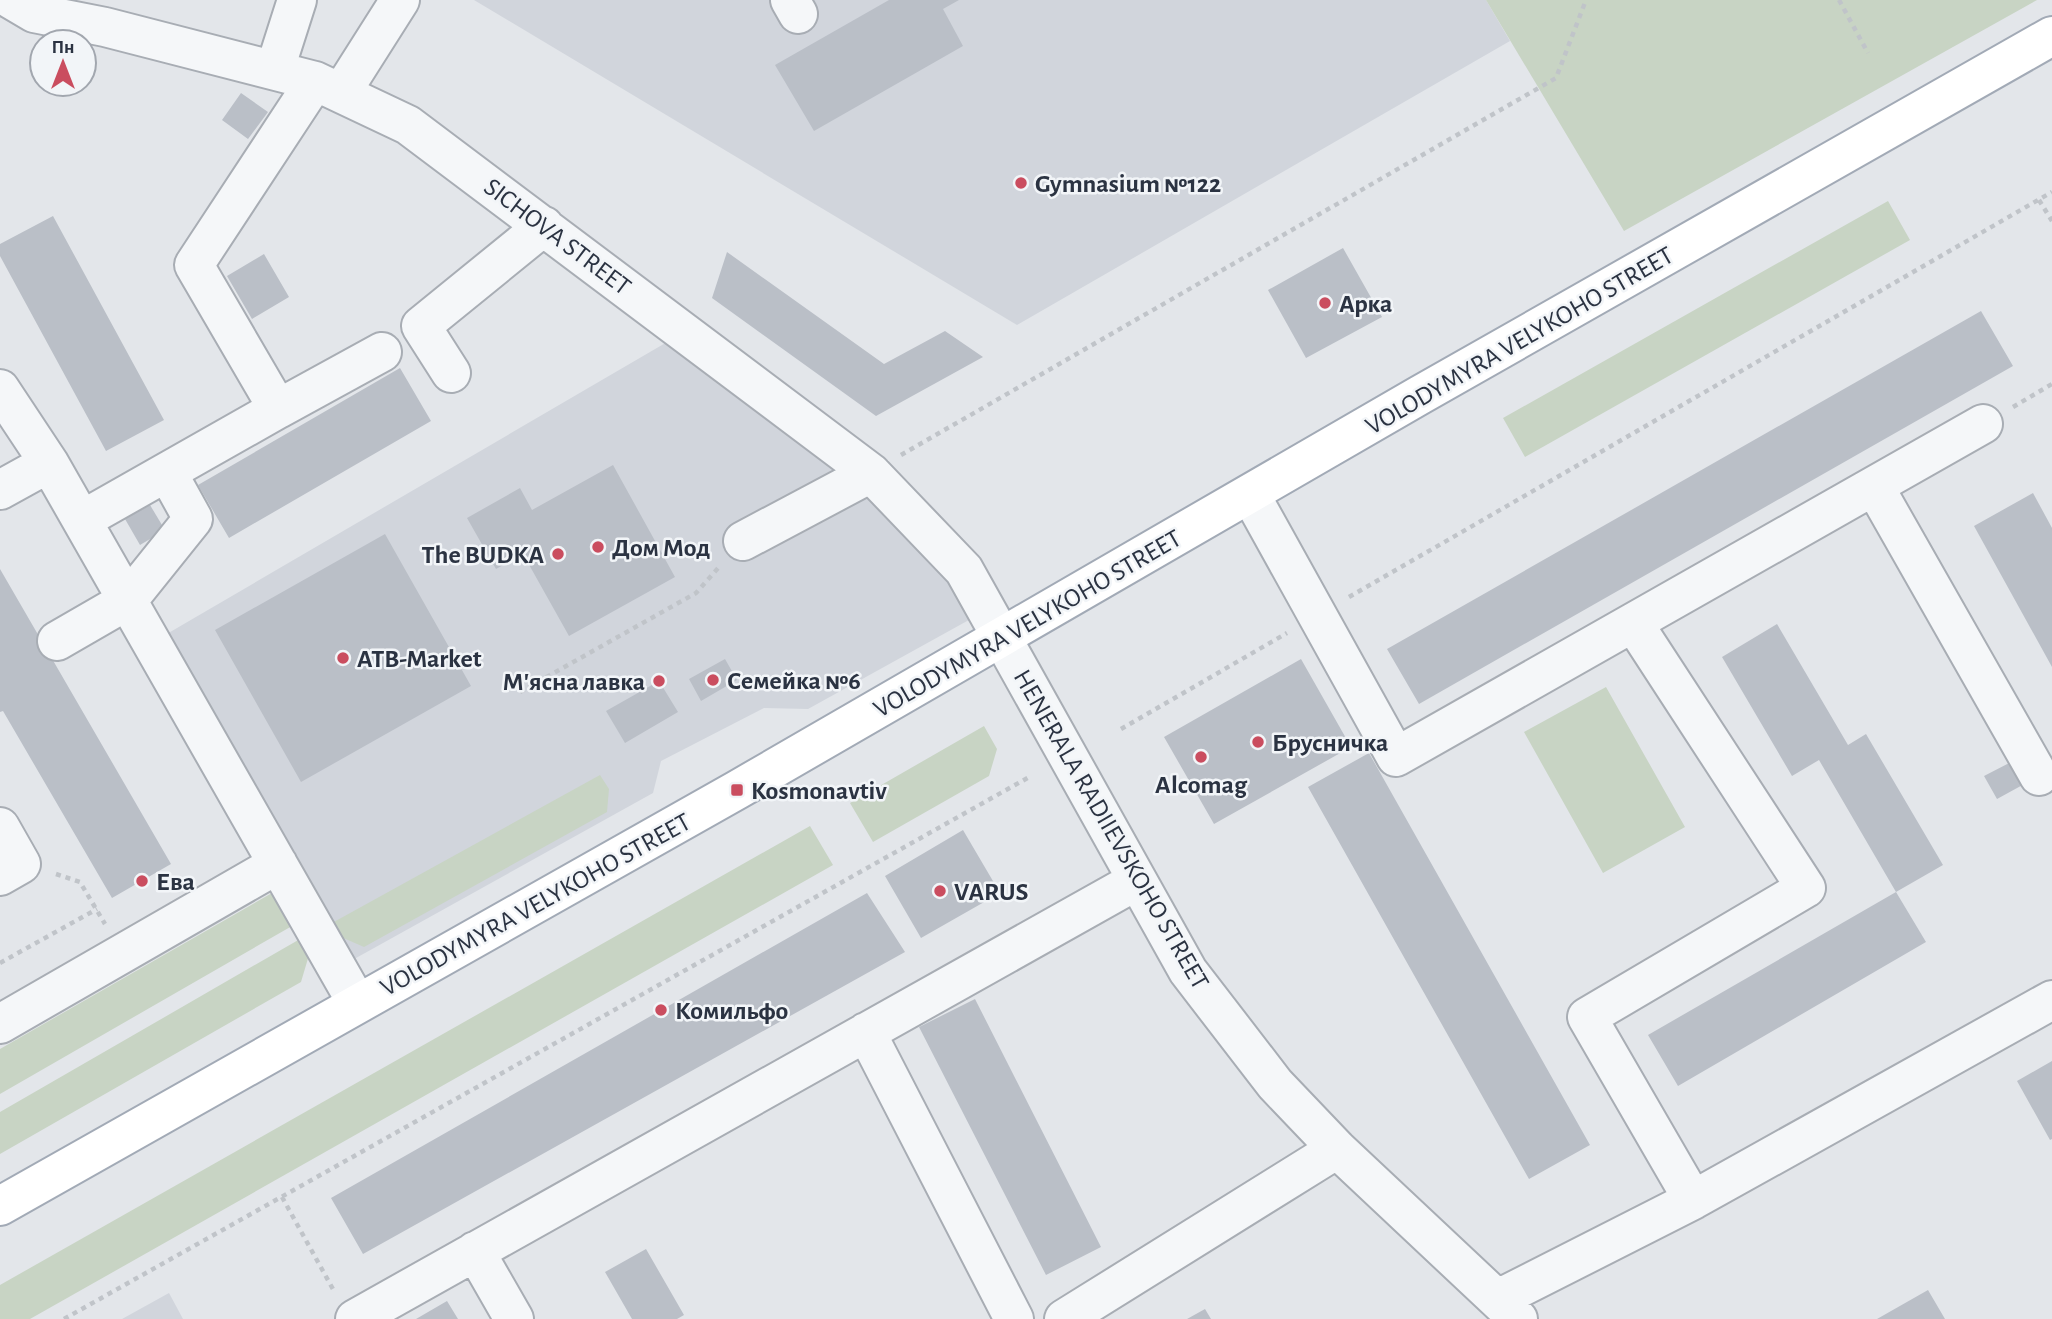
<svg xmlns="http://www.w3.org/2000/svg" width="2052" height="1319" font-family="'Alegreya Sans',sans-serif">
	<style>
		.built { fill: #d1d5dc }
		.green { fill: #c8d4c4 }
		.building { fill: #babfc7 }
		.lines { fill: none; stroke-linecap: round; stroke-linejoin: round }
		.minor-casing { stroke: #a8adb4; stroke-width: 42 }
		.major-casing { stroke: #a2aab6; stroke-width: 42 }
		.path { stroke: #c0c4c9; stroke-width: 4.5; stroke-dasharray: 5 5; stroke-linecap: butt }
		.minor { stroke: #f5f7f9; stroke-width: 38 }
		.major { stroke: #fff; stroke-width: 38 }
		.poi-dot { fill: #ca4d5f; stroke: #f2f5f8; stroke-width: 2.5 }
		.labels { text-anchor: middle; stroke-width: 5; stroke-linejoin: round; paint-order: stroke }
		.poi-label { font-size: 26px; font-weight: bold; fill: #2b3342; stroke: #f2f5f8; text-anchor: start }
		.street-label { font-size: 26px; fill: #2b3342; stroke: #f2f5f8 }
	</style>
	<rect width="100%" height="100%" fill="#e3e6ea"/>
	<path class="built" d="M474,0H1486L1510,41L1017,325Z
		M686,331L871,473L987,610L808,709L764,708L661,761L653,793L338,968L153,642Z
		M169,1293L183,1319H122Z"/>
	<path class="green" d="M1486,0H2037L1624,231Z
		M1888,201L1910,240L1525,457L1503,418Z
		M1606,687L1685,827L1603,873L1524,732Z
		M984,726L997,749L989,776L873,842L850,803Z
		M600,775L609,789L607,812L364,947L341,937L332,923Z
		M810,826L833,865L30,1319H0V1285Z
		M272,893L292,926L0,1094V1049Z
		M300,939L309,955L301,982L0,1154V1112Z"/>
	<path class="building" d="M889,0H959L943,9L963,46L814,131L775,65Z
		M241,93L268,112L248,139L222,120Z
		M53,216L164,420L106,451L0,256V244Z
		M1343,248L1382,317L1306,358L1268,290Z
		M727,252L884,364L945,331L983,357L876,416L712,298Z
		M264,254L289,297L252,319L227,276Z
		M1981,311L2013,366L1419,704L1387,649Z
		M400,368L431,421L229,538L198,485Z
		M613,465L675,577L569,636L523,554L496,569L467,518L520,488L532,510Z
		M2033,493L2052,528V667L1974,526Z
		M150,505L165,530L140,545L125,519Z
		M385,534L471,686L301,782L215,630Z
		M0,569L171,864L112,898L3,711L0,712Z
		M1777,624L1848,745L1866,734L1943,865L1896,892L1926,942L1678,1086L1648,1035L1896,892L1819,760L1792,776L1722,657Z
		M725,659L737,680L701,701L689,679Z
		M1301,659L1351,747L1214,824L1164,737Z
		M659,681L678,712L625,743L606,711Z
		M1369,753L1590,1145L1529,1179L1308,787Z
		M2015,760L2028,782L1997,799L1984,776Z
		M963,830L1000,893L921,938L885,876Z
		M867,893L905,952L363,1254L331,1198Z
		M975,999L1101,1247L1046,1275L919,1027Z
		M2052,1061V1139L2050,1140L2017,1081Z
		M646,1249L684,1315L677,1319H632L605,1272Z
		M1928,1290L1945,1319H1877Z
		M447,1301L458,1319H416Z
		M1205,1309L1211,1319H1187Z"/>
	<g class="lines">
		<defs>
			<path id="minor" d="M12,0L34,13L105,27L315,81L408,125L871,473L964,570L1188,971L1275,1084L1337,1149L1518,1319
				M790,0L798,14
				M275,69L297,0
				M341,93L400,0
				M451,373L421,326L544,226
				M0,389L49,463L357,1003
				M278,409L382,352
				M1874,486L2039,776
				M0,490L49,463
				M1250,494L1396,757L1983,424
				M82,520L278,409L194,265L315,81
				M743,541L871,473
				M1634,624L1806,888L1587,1017L1693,1200
				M57,641L128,600L193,519L167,472
				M0,827L21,864L0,876
				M0,1024L278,864
				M866,1032L1014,1319
				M475,1251L514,1319
				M1498,1299L1693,1200L2052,1000
				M355,1319L1136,881
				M1064,1319L1337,1149"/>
			<path id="major" d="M0,1206L737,790L1420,395L2052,36"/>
		</defs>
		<use href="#minor" class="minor-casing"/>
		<use href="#major" class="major-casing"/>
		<path class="path" d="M1839,0L1868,53
			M2039,200L2052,221
			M2013,407L2052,384
			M901,455L1556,78L1586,0
			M1349,597L2052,192
			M520,692L696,593L719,567
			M1121,729L1287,633
			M56,874L80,882L105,924
			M0,963L97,909
			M282,1197L334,1291
			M64,1319L1031,776"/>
		<use href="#minor" class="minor"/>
		<use href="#major" class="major"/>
	</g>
	<g class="poi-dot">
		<circle cx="1021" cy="183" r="7"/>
		<circle cx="1325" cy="303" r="7"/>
		<circle cx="598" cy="547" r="7"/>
		<circle cx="558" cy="554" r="7"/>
		<circle cx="343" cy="658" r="7"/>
		<circle cx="713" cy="680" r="7"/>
		<circle cx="659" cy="681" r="7"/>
		<circle cx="1258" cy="742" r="7"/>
		<circle cx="1201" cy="757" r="7"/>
		<rect x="730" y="783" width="14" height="14" rx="3.5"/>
		<circle cx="142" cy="881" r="7"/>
		<circle cx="940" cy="891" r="7"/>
		<circle cx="661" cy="1010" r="7"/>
	</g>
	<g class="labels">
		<g class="poi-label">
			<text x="1035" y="192">Gymnasium №122</text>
			<text x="1339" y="312">Арка</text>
			<text x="612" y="556">Дом Мод</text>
			<text x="544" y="563" text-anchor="end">The BUDKA</text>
			<text x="357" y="667">ATB-Market</text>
			<text x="727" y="689">Семейка №6</text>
			<text x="645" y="690" text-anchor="end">М'ясна лавка</text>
			<text x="1272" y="751">Брусничка</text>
			<text x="1201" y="793" text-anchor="middle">Alcomag</text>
			<text x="751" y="799">Kosmonavtiv</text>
			<text x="156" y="890">Ева</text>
			<text x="954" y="900">VARUS</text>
			<text x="675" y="1019">Комильфо</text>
		</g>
		<g class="street-label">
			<text transform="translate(558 236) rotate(37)" y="9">SICHOVA STREET</text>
			<text transform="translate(1519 340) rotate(-30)" y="9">VOLODYMYRA VELYKOHO STREET</text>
			<text transform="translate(1027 623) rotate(-30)" y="9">VOLODYMYRA VELYKOHO STREET</text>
			<text transform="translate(1112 829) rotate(60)" y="9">HENERALA RADIIEVSKOHO STREET</text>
			<text transform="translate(535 904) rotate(-29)" y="9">VOLODYMYRA VELYKOHO STREET</text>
		</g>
	</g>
	<g transform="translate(63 63)"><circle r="33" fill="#f2f5f8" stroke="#a2a7af" stroke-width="2"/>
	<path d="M0-5L12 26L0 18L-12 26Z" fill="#ca4d5f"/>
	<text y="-10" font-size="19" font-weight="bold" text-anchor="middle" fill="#2b3342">Пн</text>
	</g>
</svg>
